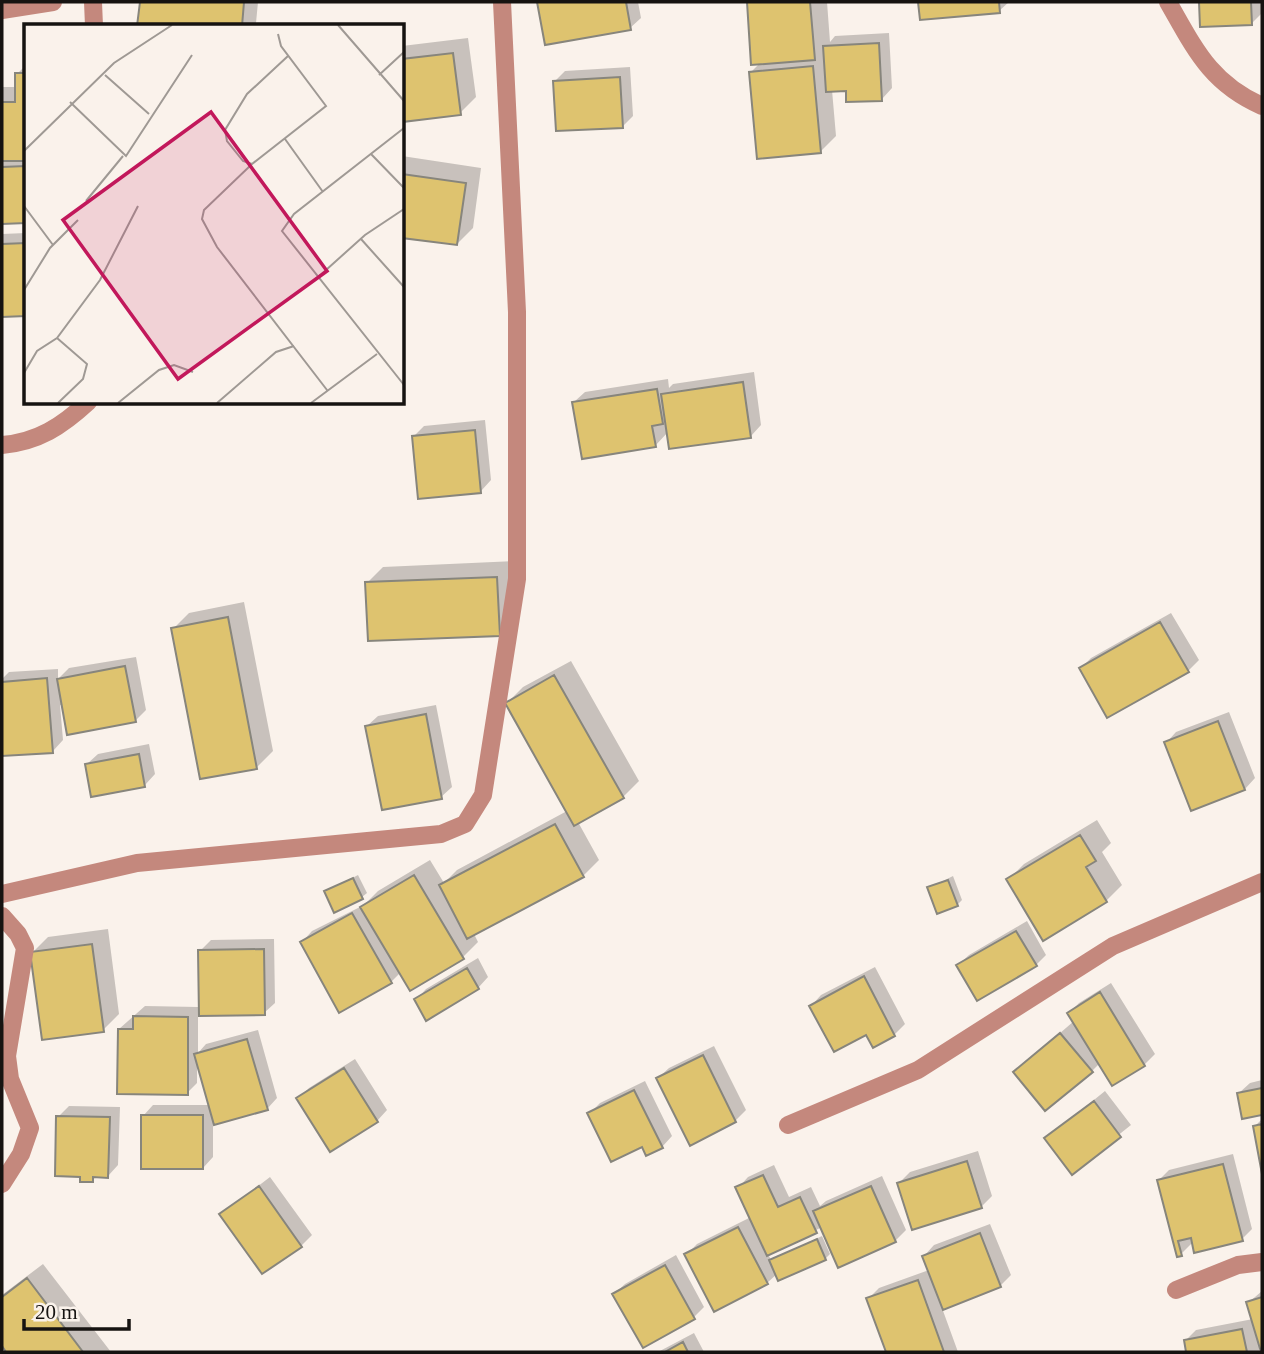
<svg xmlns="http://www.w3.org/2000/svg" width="1264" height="1354" font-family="Georgia,serif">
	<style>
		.shadow { fill: #0003 }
		.building { fill: #dec36f; stroke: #87857c; stroke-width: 2 }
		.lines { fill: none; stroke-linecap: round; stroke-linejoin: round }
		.street { stroke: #c4887d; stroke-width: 18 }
		.inset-road { fill: none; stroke: #9f9994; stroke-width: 2 }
		.view { fill: #c2185b; fill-opacity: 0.15; stroke: #c2185b; stroke-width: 3.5 }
		.inset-edge { fill: none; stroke: #161311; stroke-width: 3.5 }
	</style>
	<rect width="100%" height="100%" fill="#faf2eb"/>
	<path class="shadow" d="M142,2H258L256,23L252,26H139Z
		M539,2H638L641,18L630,28L546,43Z
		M748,2H827L830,42L835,36L889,33L892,88L882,99L847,89L832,90L836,136L820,152L751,72L761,62L753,63Z
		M920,2H1009L999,11L922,18Z
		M1201,2H1261L1262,13L1251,24L1202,25Z
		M468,38L476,97L460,113L402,120V46Z
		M26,65V221L2,222V87H17V74Z
		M630,67L633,116L622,127L555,81L565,71Z
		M402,156L481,168L473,228L457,244L402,236Z
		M26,233V314L2,315V234Z
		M754,372L761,425L751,436L668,432L655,446L574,402L585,392L668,379L669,388L673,384Z
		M485,420L491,480L481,491L414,436L424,426Z
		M513,561L515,618L499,634L367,583L383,567Z
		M244,602L273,751L257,767L173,629L189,613Z
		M1171,613L1199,660L1188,671L1081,668L1091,658Z
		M136,657L146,710L135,721L60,705L63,740L53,751L4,754L2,679L9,672L58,669V679L69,668Z
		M571,661L639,781L623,797L578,822L599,860L583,876L474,934L478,942L462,958L401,972L391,982L302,942L312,931L364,905L378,891L430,860L444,883L457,870L567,811L507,703L523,687Z
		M436,705L452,787L441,797L367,726L378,716Z
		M1229,712L1255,778L1245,789L1192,809L1166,743L1176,732Z
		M149,744L155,774L145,785L87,764L98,754Z
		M1097,820L1111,843L1102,852L1122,885L1106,901L1008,880L1024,864Z
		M358,875L367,893L362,897L326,892Z
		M953,876L962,900L957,905L929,888Z
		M1027,921L1046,955L1036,965H958L969,955Z
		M108,929L119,1014L103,1030L32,953L48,937Z
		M274,939L275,1003L264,1013L200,951L211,940Z
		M478,958L488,977L478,988L416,1000L426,989Z
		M875,967L905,1024L894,1035L867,1033L811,1006L821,995Z
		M1111,983L1155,1054L1144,1065L1113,1084L1100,1063L1092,1071L1015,1072L1074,1021L1069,1013L1079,1003Z
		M145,1006L198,1007V1053L206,1044L258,1030L277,1098L267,1109L213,1124V1157L203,1168L143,1116L153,1105H210L197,1064V1083L187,1093L119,1029Z
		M714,1046L746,1110L735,1121L658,1078L669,1068Z
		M355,1059L387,1110L377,1121L298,1099L309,1088Z
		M1262,1080V1113L1244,1117L1239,1093L1250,1083Z
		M645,1081L672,1136L662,1147L642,1145L589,1114L600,1103Z
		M1105,1091L1131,1125L1072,1172L1047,1138Z
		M69,1106L120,1107L118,1165L108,1176H97L92,1180L58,1117Z
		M1262,1119V1164L1255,1126Z
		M978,1151L992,1196L981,1207L899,1183L910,1172Z
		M1233,1154L1252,1229L1242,1239L1193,1242L1181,1254L1159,1180L1169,1170Z
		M774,1165L789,1197L811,1187L820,1206L826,1201L882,1176L906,1230L895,1241L822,1227L768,1254L771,1260L822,1236L830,1254L825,1259L777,1274L767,1283L686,1255L697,1244L751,1217L738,1188L748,1177Z
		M270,1177L312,1235L301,1246L222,1214Z
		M990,1224L1011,1275L1000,1286L942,1308L958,1352H888L868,1299L879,1288L929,1270L924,1256L934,1245Z
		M676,1255L704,1307L694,1317L614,1294L625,1284Z
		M43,1264L111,1352H9L2,1343V1295Z
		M1262,1291V1350L1260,1344L1259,1352H1188L1186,1340L1196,1330L1253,1319L1248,1303Z
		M694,1333L704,1352H658Z"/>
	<path class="building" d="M140,2H244L242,26H137Z
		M537,2H626L631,30L545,45Z
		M747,2H810L815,60L751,65Z
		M918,2H999L1000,13L920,20Z
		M1199,2H1251L1252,25L1200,27Z
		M879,43L882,101L846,102V91L826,92L823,46Z
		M453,53L461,115L402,122V59Z
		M813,66L821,153L757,159L749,72Z
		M15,73H26V161H2V102H15Z
		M620,77L623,128L556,131L553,81Z
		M26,166V223L2,224V167Z
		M402,174L466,183L457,245L402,238Z
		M26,243V316L2,317V244Z
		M743,382L751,438L669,449L661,394Z
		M657,389L663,424L652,426L656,447L582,459L572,402Z
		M475,430L481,493L418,499L412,436Z
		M497,577L500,636L368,641L365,582Z
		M228,617L257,769L200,779L171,628Z
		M1160,622L1189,672L1107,718L1079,668Z
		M125,666L136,722L67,735L57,679Z
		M554,675L624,798L574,826L505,703Z
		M47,678L53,753L2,756V682Z
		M426,714L442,799L382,810L365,726Z
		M1218,721L1245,790L1191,811L1164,742Z
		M139,754L145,787L91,797L85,764Z
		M555,824L584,877L467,939L439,885Z
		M1080,835L1096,861L1086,867L1107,902L1043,941L1006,879Z
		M414,875L464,959L410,991L360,907Z
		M353,878L363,899L334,913L324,891Z
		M948,880L958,906L937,914L927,887Z
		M352,913L392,983L339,1013L300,942Z
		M1016,931L1037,966L977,1001L956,965Z
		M92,944L104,1032L42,1040L30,952Z
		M264,949L265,1015L199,1016L198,950Z
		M467,968L479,989L426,1021L414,999Z
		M864,976L895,1036L873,1048L866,1035L834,1052L809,1006Z
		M1100,992L1145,1066L1112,1086L1067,1013Z
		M133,1016L188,1017V1095L117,1094L118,1029H133Z
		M1060,1033L1093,1072L1045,1111L1013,1072Z
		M247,1039L268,1110L214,1125L194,1054Z
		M703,1055L736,1122L690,1146L656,1078Z
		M344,1068L378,1122L330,1152L296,1098Z
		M1262,1088V1115L1242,1119L1237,1093Z
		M634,1090L663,1148L646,1156L642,1147L611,1162L587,1113Z
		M1094,1101L1121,1137L1072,1175L1044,1138Z
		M141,1115H203V1169H141Z
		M56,1116L110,1117L108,1178L93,1177V1182H80V1177L55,1176Z
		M1262,1124V1174L1253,1126Z
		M967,1161L982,1208L912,1230L897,1183Z
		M1223,1164L1243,1241L1194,1253L1191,1238L1178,1241L1182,1256L1177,1257L1157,1180Z
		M763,1175L778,1207L800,1197L817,1233L767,1256L735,1187Z
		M259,1186L302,1247L262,1274L219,1214Z
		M871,1186L896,1242L838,1268L813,1211Z
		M738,1227L768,1284L714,1312L684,1254Z
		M980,1233L1001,1287L943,1310L922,1256Z
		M817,1239L826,1260L778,1281L769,1260Z
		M665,1265L695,1319L643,1348L612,1294Z
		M27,1278L83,1352H6L2,1346V1297Z
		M918,1280L944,1352H886L866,1298Z
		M1262,1297V1352H1261L1246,1302Z
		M1242,1329L1247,1352H1186L1184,1340Z
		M683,1342L688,1352H665Z"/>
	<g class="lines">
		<path class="street" d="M93,2L94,26
			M1168,2C1195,49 1210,83 1262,106
			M2,10L53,2
			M2,445C38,442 62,426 88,402
			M2,894L137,863L441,834L465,824L483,795L517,579V312L502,2
			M2,916L18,934L25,948L7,1056L10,1079L30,1128L21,1154L2,1184
			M788,1125L918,1070L1113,946L1262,882
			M1176,1290L1238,1265L1262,1262"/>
	</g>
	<g transform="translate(24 24)">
		<rect width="380" height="380" fill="#faf2eb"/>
		<path class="inset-road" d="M314,1L380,77M254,10L257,22L302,82L228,140L180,186L178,195L193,223L303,366M81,51L125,90M355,51L380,28M46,78L102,132L168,31M380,104L270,190L258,207L380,361M261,115L299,168M0,127L90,39L148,1M347,130L380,164M228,140L219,137L203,117L201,106L223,70L264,32M62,177L99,132M0,182L29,221M337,215L380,263M292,255L341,211L380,185M0,266L26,224L54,196M33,314L63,340L59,355L34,379M0,349L13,327L33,314L76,256L114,182M94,379L135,346L150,341L169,348M193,379L252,328L270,322M287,379L353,330"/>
		<path class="view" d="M187,88L303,247L154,355L39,196Z"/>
		<rect width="380" height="380" class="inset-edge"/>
	</g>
	<rect width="1264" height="1354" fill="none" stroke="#161311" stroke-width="7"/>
	<path d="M24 1319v10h105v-10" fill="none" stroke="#161311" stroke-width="3.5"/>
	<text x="35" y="1319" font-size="21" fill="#161311" stroke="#faf2eb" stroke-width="5" paint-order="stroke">20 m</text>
</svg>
